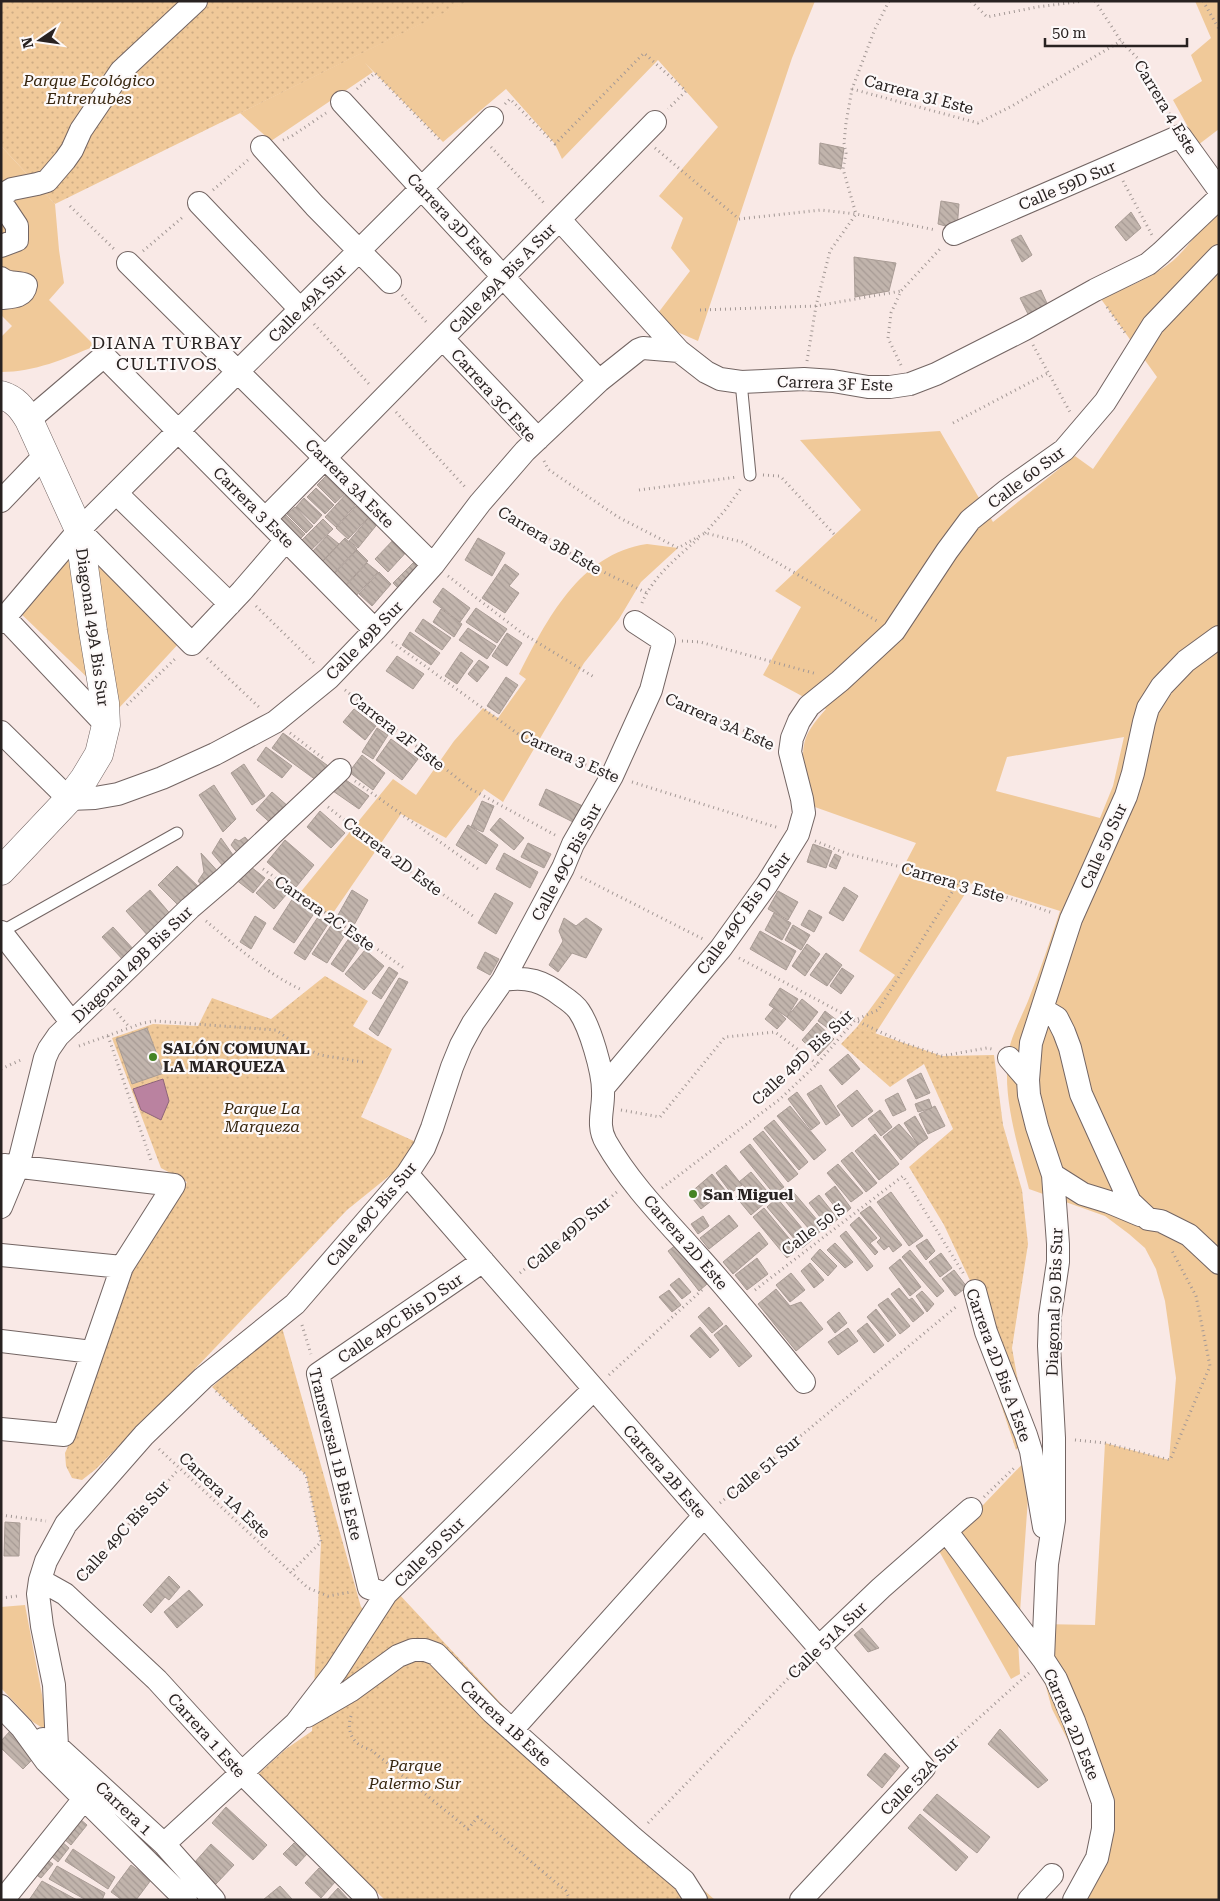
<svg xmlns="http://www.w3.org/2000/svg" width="1220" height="1901" font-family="'Roboto Serif',serif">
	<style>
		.green { fill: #f0c999; fill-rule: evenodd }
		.park { fill: url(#park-dots) }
		.water { fill: #ba82a0; stroke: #8e657a }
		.building { fill: url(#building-back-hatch); stroke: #a99c95 }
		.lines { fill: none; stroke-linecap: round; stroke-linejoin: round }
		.lane-casing { stroke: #736563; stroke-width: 13 }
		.street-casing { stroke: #736563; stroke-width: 24 }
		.secondary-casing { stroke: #736563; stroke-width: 29 }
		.path { stroke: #a39895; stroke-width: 3; stroke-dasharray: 1 4; stroke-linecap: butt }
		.lane { stroke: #fff; stroke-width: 11 }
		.street { stroke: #fff; stroke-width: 22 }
		.secondary { stroke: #fff; stroke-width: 28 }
		.poi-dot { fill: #458424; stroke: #fdf9f9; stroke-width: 2 }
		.labels { text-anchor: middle; stroke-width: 4.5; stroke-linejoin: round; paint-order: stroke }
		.park-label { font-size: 16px; font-style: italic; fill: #37260f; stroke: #fdf9f9 }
		.street-label { font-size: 16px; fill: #282221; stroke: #fdf9f9 }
		.poi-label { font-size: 16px; font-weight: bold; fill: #282221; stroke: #fdf9f9; text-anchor: start }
		.neighbourhood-label { font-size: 18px; letter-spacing: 1px; fill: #282221; stroke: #fdf9f9 }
	</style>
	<defs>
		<pattern id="park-dots" width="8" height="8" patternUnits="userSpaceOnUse" patternTransform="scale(1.25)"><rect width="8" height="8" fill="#f0c999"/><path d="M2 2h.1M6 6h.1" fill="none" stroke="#ceac84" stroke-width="1.8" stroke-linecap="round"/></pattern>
		<pattern id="building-back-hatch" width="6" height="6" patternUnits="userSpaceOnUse" patternTransform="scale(1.25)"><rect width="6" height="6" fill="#c1b4ac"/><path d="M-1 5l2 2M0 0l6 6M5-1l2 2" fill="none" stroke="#a69a94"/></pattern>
	</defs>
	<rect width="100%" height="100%" fill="#f9e9e6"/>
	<path class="green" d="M467,1H815L792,58L698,341L652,321L690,271L671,248L683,218L659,196L718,127L658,60L562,159L555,144L506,89L443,142L365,63L373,72L271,141L240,113Z
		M1195,1H1219V129L1198,145L1173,100L1202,81L1191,55L1211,38Z
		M1,146L55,204L59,250L64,283L49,300L95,346C64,359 35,372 1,372V337L12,326L1,315Z
		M1219,210V1900H1084L1098,1834L1086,1776L1052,1709L1042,1672L1040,1624L1095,1625L1105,1443L1169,1460L1176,1378L1165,1301L1156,1269L1145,1248L1129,1234L1105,1216L1029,1189C1018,1145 1001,1096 1009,1050C1012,1034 1022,1016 1028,1001C1040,971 1050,941 1060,911L972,883L875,1034L857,1027L895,975L859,951L916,843L812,806C807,782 795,751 811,728C815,721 821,715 826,709L763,675L801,607L775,591L861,510L800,440L940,431L993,522L1075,456L1093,469L1157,377L1101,299C1126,287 1156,277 1177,257C1192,243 1202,224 1219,210ZM1124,737L1113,786L1100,818L996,791L1007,757Z
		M77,542L181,641L119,708L15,608Z
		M647,544L678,548L641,582L619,619L584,663L503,802L484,789L446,838L401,814L331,916L299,894L393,779L416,795L454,741L483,708L498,718L526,679L519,674C547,620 579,554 647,544Z
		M1031,1455L1018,1641L1020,1674L1011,1679L939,1551Z
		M25,1605L49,1732L33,1722L1,1688V1607Z"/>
	<path class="park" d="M1,1H468L55,204L1,146Z
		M325,976L368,1001L353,1026L392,1049L361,1117L416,1142L394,1172L347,1210L192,1372L96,1469L82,1480L72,1478L66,1466L65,1453L78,1425L130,1270L187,1182L161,1168L112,1038L153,1024L198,1026L212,998L271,1019Z
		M857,1027L942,1056L994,1055L1003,1125L1022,1190L1028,1244L1012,1348L1028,1437L1016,1450L975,1326V1291L944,1225L909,1167L953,1129L924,1064L890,1087L841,1044Z
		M281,1324L361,1607L376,1621L398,1593L525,1729L715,1900H385L256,1776L286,1749L312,1731L321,1542L306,1475L212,1387Z"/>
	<path class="water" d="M163,1079L169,1101L161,1120L141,1110L133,1089Z"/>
	<path class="building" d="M820,143L844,148L841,169L819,164Z
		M941,201L959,204L957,229L938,224Z
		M1131,212L1141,228L1126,241L1115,227Z
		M1021,235L1032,255L1022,262L1011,240Z
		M854,257L896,263L889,291L855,297Z
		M1041,290L1050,310L1032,322L1020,298Z
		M331,471L349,490L335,503L317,485Z
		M316,488L334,505L325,514L307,497Z
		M348,492L359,501L336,527L325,517Z
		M304,498L322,515L314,524L296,507Z
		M356,506L369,517L348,539L336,528Z
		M295,507L313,526L306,533L287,514Z
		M286,515L305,534L298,541L279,523Z
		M371,515L379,522L358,548L349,541Z
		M323,519L333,529L308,553L299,543Z
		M328,535L339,544L320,564L310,554Z
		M397,536L410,548L388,572L375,559Z
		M345,538L357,549L331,576L319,565Z
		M478,538L505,553L492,576L465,560Z
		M357,550L368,561L343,588L331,577Z
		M416,560L426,570L403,593L393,583Z
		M367,563L378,572L354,598L343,589Z
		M505,564L519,574L509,586L519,593L505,613L482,598Z
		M379,572L391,584L372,606L359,594Z
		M443,588L470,608L460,622L433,602Z
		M476,608L507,629L497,643L466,622Z
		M441,609L462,624L454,637L433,622Z
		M423,619L451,638L442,650L415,631Z
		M468,628L496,646L487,659L459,640Z
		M410,632L440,653L431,665L402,645Z
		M507,633L522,643L507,666L492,656Z
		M461,652L473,661L457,684L445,676Z
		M397,656L424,674L413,689L386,671Z
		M479,660L489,667L477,682L468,674Z
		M506,677L518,685L499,714L487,706Z
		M354,709L376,726L365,740L343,722Z
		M377,728L388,735L373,759L362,752Z
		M283,733L331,768L320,783L272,748Z
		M391,739L418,759L402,780L376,760Z
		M266,747L292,766L282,778L257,760Z
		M362,755L385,773L373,790L349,772Z
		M244,764L265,796L252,805L231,773Z
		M343,778L369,796L359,809L333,791Z
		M214,785L236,819L223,832L199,795Z
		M546,789L585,807L577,824L539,805Z
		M272,792L290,808L275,827L256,810Z
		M482,801L494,806L483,832L471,827Z
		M320,811L345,833L331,848L307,827Z
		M500,818L524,838L514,850L490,830Z
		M468,825L498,845L486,864L456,845Z
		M245,837L252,845L240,856L231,845L235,839L239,841Z
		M221,838L238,862L228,872L212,853Z
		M285,840L314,865L296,887L267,862Z
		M528,843L551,854L544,868L521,857Z
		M813,844L832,851L826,868L807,862Z
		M201,853L223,877L206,891L198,881L204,872Z
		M504,853L538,872L530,888L496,869Z
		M835,854L841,857L836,869L829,866Z
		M246,863L265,878L253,893L235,879Z
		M177,866L201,889L182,909L158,885Z
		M269,879L286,895L274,909L256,893Z
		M844,887L858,896L843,921L829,913Z
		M150,890L172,916L149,937L126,911Z
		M352,890L368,900L354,925L338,915Z
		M778,891L798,902L788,920L768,909Z
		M495,893L513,903L496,934L478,923Z
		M293,898L315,912L294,943L273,929Z
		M809,910L822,917L814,932L801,925Z
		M774,913L791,923L782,940L765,930Z
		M255,916L266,923L251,949L240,942Z
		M318,917L328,924L305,960L294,953Z
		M564,918L576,926L586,918L602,929L586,958L572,953L558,972L549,965L563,941L559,931Z
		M332,924L346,933L327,963L312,954Z
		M793,925L810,935L801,950L785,940Z
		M113,927L136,952L125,962L102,937Z
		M760,931L796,951L786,970L750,949Z
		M350,937L361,945L343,972L331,964Z
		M807,944L820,954L805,976L792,966Z
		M365,950L384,966L364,990L345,974Z
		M485,952L499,959L490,975L477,968Z
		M826,953L842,965L827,986L810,975Z
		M389,967L398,973L381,999L372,993Z
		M842,968L854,976L841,994L830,986Z
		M399,978L408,982L378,1036L369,1029Z
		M780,988L798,999L787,1017L769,1005Z
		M802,999L818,1012L803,1031L787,1017Z
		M774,1008L786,1019L777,1029L765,1019Z
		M825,1011L843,1025L836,1034L818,1021Z
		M817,1023L834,1039L818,1056L802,1040Z
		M147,1028L164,1073L132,1084L116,1039Z
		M848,1054L860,1069L842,1085L829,1070Z
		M921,1073L930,1093L916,1099L907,1080Z
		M821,1085L840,1115L826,1125L807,1094Z
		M857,1090L873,1111L852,1127L837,1106Z
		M797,1092L820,1123L811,1130L788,1099Z
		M898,1093L906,1110L893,1116L885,1100Z
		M929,1099L932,1108L918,1112L915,1104Z
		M790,1106L826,1150L814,1160L777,1116Z
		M935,1106L945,1126L928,1134L919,1114Z
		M880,1110L892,1127L881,1136L868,1119Z
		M915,1116L928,1138L918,1145L904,1123Z
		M774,1120L808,1162L799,1170L764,1128Z
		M899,1124L918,1145L901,1160L883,1137Z
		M763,1131L798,1174L788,1182L753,1139Z
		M875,1134L899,1164L879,1180L855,1151Z
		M750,1144L784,1187L774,1194L740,1152Z
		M852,1152L877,1183L866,1192L841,1161Z
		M838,1164L863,1193L851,1202L827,1173Z
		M726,1165L742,1185L731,1193L716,1173Z
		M751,1172L772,1197L751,1215L736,1197L746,1188L739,1182Z
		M712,1174L725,1190L701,1209L689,1194Z
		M835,1186L851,1208L842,1216L825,1194Z
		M789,1187L824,1228L815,1236L780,1195Z
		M891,1192L923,1236L909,1246L877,1202Z
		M819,1195L838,1219L828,1227L809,1203Z
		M777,1198L812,1240L802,1248L767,1207Z
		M870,1206L902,1245L893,1252L889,1246L884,1250L877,1242L881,1238L860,1213Z
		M764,1208L798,1249L787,1258L753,1217Z
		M729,1215L738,1226L709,1249L700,1238Z
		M703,1216L709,1226L698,1234L691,1224Z
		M859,1217L877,1238L870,1243L878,1252L875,1255L850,1225Z
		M846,1231L873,1266L867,1271L840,1236Z
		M759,1232L768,1244L733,1274L723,1262Z
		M927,1239L935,1251L926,1260L916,1246Z
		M835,1243L853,1262L845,1268L827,1250Z
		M676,1245L707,1284L699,1291L668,1251Z
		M820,1249L837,1266L828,1276L811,1259Z
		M910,1250L944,1291L937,1297L902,1257Z
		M941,1253L952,1268L940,1277L929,1262Z
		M757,1258L768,1274L747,1290L735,1275Z
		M900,1259L921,1287L910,1296L889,1268Z
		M810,1263L824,1280L814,1288L801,1271Z
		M954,1270L967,1287L955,1296L942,1279Z
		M791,1273L805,1290L790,1302L776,1285Z
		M679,1278L691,1292L682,1299L670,1285Z
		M899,1288L909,1300L912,1298L924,1313L913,1322L891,1294Z
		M776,1289L790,1306L801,1302L823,1329L796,1351L758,1304Z
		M669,1290L681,1305L672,1312L659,1297Z
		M922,1291L934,1304L927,1312L916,1296Z
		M888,1298L910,1326L900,1334L878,1305Z
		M709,1307L723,1324L712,1333L698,1317Z
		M876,1309L896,1335L888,1342L867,1317Z
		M839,1312L847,1323L835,1333L827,1322Z
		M867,1323L884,1345L874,1353L857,1331Z
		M726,1325L752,1356L739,1367L714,1335Z
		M700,1327L719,1350L710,1358L690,1336Z
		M848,1328L858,1341L838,1355L828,1342Z
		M5,1522L20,1523L19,1556H4Z
		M169,1576L180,1587L169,1600L165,1597L151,1613L143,1605Z
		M189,1590L203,1605L177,1628L164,1612Z
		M862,1628L879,1648L868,1652L854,1635Z
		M1000,1729L1048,1780L1038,1788L988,1744Z
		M10,1731L35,1757L23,1769L1,1748V1741Z
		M885,1753L900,1766L882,1788L867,1775Z
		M937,1794L990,1837L977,1853L923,1810Z
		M226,1807L267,1845L253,1860L212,1823Z
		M920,1814L968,1857L956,1871L908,1828Z
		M80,1819L87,1825L71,1845L64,1839Z
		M61,1841L69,1848L58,1862L50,1855Z
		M294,1843L307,1854L296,1866L283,1854Z
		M211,1844L234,1865L216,1884L194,1863Z
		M73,1849L115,1877L108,1889L65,1861Z
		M46,1859L53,1864L41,1878L35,1874Z
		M131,1865L151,1880L136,1900H122L111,1892Z
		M57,1866L105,1893L102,1900H86L49,1879Z
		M319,1868L335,1882L321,1898L305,1883Z
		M42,1881L77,1900H29Z
		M280,1886L292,1899L263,1900Z
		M338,1888L349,1900H327Z"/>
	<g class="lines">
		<defs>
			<path id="lane" d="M741,382L750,475
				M1,932L177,833"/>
			<path id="street" d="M342,102L599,381
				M262,147L315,206L390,282
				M199,203L300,309
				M560,220L679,351L706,372L720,379L741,382L804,379L833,381L868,387H890L910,384L936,374L1025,329L1095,290L1148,264L1161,253L1219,198
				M954,234L1180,136L1219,190
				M1,246L17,240V226L3,205L2,198L4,194L12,189L37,184L47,181L65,160L72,150L81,130L121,71L196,1
				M128,263L433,565
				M1,278C9,285 17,281 26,285C24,298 11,297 1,298
				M443,339L538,439
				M29,420L104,356L375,630
				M116,493L230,604
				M1,501L46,454
				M265,519L655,122
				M79,530L192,644L242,591L286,540
				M5,618L106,725
				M1,622L79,530L492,118
				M1,732L69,799L95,798L118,794L162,778L215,754L275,722L329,678L375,630L433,565L480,503L525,451L599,381L638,350L643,348L679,351
				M1,932L72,1023
				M503,980C527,976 543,981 562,996C568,1000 575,1005 579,1011C590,1027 603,1071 603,1091C604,1109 596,1125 606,1142C630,1184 665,1219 697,1255C734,1296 769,1339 804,1382
				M1042,1009L1057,1018L1064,1032L1070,1048L1081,1094L1130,1202L1148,1219L1161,1221L1189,1235L1219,1263
				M1009,1058L1028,1080
				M603,1088L721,948L767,884L798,834L804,813L802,799L790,752L792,738L799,721L809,706L840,681L894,631L947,551L970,520L1006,491L1064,450L1105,402L1153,325L1219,256
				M407,1174L924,1768L801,1900
				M1053,1175L1083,1194L1109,1202L1140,1215
				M1,1207L18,1166L45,1058L49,1049L58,1036L190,908L225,878L340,770
				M1,1255L122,1267
				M975,1291L986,1332L1026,1435L1031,1451L1044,1527
				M1,1341L92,1352
				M1,1429L64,1435L122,1267L174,1185L4,1165
				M947,1532L1043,1659L1056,1679L1074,1721L1103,1802V1829L1097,1858L1074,1900
				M40,1580L65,1594L157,1680L241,1772L366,1897L367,1900
				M386,1594L369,1588L318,1374L483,1261
				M818,1648L881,1588L971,1509
				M1043,1659L1047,1564L1054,1520V1438L1049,1346L1050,1316L1058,1262V1244L1053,1175L1037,1127L1029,1095L1028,1080L1031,1043L1071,919L1126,796L1133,773L1144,722L1148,708L1162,686L1186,661L1219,637
				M1,1706L22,1728L46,1761L186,1900
				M307,1716L350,1691L398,1656L413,1650H425L436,1654L492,1712L633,1838L684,1881L696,1900
				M512,1730L704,1516
				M43,1739L57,1746L164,1844L214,1900
				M46,1761L57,1746L54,1685L42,1626L38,1594L40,1580L46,1561L66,1524L144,1435L203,1378L295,1304L407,1174L424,1148L432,1128L452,1067L461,1045L473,1023L503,980L563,868L573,844L612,776L651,690L664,641L635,622
				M164,1844L296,1723L336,1671L386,1594L594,1389
				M3,1900L84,1799
				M1029,1900L1052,1875"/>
			<path id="secondary" d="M1,395C15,399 22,408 29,420L79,530L93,631L105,703L106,725L99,754L84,779L69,799L1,871"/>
		</defs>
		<use href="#lane" class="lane-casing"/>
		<use href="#street" class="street-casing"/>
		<use href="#secondary" class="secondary-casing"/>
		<path class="path" d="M971,1L987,17L1037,7L1083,1
			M1095,1L1121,41L1143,64L1172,119
			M1203,1L1219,29
			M357,89L375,73L441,141
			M852,89L978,123L1012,106L1121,41
			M505,104L510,99L555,144L644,53L686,91L668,109
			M283,140L292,136L326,113
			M491,147L545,204
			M655,148L739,219L821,210L856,214L936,230
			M1123,181L1152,235
			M213,190L248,160
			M70,206L114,249
			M143,251L184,216
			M402,295L428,324
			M1107,307L1125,333
			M700,310L816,306L901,291
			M314,324L369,384
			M1033,345L1070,412
			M807,361L816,306L830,251L856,214L843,169L846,153L844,143L846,123L852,89L875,29L889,1
			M901,365L888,338L891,313L901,291L940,249
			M396,412L466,488
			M953,423L1048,373
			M544,461L548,469L555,474L618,517L678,548L705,533L742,542L877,621
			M763,475L779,476L782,478L834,534
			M639,490L737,477
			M503,509L585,563L647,593
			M705,533L726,509L742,487
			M448,576L522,633L594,677
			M642,603C653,576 679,556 700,537
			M256,606L316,665
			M682,641L700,642L817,674
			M392,642L525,739L593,768
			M207,658L261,709
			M345,690L471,789L555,835
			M670,698L772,743
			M127,705L177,657
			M290,733L323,758
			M355,781L478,869
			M632,782L779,828
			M328,807L389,856L473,916
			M815,841L848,854L959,881L1053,913
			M263,869L404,968
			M581,877L703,939
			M206,921C236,946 267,974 302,990
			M739,958L855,1020L904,1043L942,1056L987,1048L992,1049
			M114,1009L130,1028
			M108,1036L152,1163
			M79,1046L143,1023L155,1021L276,1030L296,1044L320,1055L363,1062
			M1,1069L23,1059
			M621,1110L660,1117L725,1037L775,1032L817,1064
			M662,1188L780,1099L817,1064L855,1020L878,1010L959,881
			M520,1273L617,1192
			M755,1290L903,1176L965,1276
			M302,1325L311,1354
			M609,1375L702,1290
			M216,1391L306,1475L321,1542L290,1573
			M1075,1440L1105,1443L1170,1460L1210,1366L1196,1296L1171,1249
			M159,1449L308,1588L328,1596L351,1592
			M984,1497L1014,1468
			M720,1503L957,1306
			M1,1515L46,1521
			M78,1580L179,1469
			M1,1598L18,1596
			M351,1716C346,1731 353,1746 370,1749L468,1829L478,1817L566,1891L570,1900
			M939,1754L1029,1673
			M648,1823L805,1661"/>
		<use href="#lane" class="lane"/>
		<use href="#street" class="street"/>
		<use href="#secondary" class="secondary"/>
	</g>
	<g class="poi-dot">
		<circle cx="153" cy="1057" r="5"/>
		<circle cx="693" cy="1194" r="5"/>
	</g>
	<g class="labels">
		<g class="park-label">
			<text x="89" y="86">Parque Ecológico<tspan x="89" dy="18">Entrenubes</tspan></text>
			<text x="262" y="1114">Parque La<tspan x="262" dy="18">Marqueza</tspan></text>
			<text x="415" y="1771">Parque<tspan x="415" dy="18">Palermo Sur</tspan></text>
		</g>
		<g class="street-label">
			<text transform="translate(919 94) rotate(15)" y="6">Carrera 3I Este</text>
			<text transform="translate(1166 107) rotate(59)" y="6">Carrera 4 Este</text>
			<text transform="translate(1067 185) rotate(-23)" y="6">Calle 59D Sur</text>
			<text transform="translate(451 219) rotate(47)" y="6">Carrera 3D Este</text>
			<text transform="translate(502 278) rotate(-46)" y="6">Calle 49A Bis A Sur</text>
			<text transform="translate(307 303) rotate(-45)" y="6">Calle 49A Sur</text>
			<text transform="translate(835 383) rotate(2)" y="6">Carrera 3F Este</text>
			<text transform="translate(494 395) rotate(48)" y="6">Carrera 3C Este</text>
			<text transform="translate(1026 477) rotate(-37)" y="6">Calle 60 Sur</text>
			<text transform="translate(350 483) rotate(45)" y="6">Carrera 3A Este</text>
			<text transform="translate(254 507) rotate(45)" y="6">Carrera 3 Este</text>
			<text transform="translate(550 540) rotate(31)" y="6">Carrera 3B Este</text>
			<text transform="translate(93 627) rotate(82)" y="6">Diagonal 49A Bis Sur</text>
			<text transform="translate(364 640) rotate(-46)" y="6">Calle 49B Sur</text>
			<text transform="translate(720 721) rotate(24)" y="6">Carrera 3A Este</text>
			<text transform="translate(397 731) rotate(38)" y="6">Carrera 2F Este</text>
			<text transform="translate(570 756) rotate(24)" y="6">Carrera 3 Este</text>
			<text transform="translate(1103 846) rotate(-66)" y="6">Calle 50 Sur</text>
			<text transform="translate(393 856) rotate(37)" y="6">Carrera 2D Este</text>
			<text transform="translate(566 862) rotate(-62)" y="6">Calle 49C Bis Sur</text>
			<text transform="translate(953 882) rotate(16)" y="6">Carrera 3 Este</text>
			<text transform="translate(325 913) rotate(35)" y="6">Carrera 2C Este</text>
			<text transform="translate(743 913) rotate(-54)" y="6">Calle 49C Bis D Sur</text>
			<text transform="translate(132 964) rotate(-44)" y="6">Diagonal 49B Bis Sur</text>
			<text transform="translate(802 1057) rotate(-43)" y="6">Calle 49D Bis Sur</text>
			<text transform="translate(371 1214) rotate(-50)" y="6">Calle 49C Bis Sur</text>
			<text transform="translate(813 1229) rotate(-37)" y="6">Calle 50 S</text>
			<text transform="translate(568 1233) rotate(-40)" y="6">Calle 49D Sur</text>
			<text transform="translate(686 1242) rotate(49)" y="6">Carrera 2D Este</text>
			<text transform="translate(1054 1302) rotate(-88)" y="6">Diagonal 50 Bis Sur</text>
			<text transform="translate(400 1318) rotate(-34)" y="6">Calle 49C Bis D Sur</text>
			<text transform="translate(999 1365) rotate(70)" y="6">Carrera 2D Bis A Este</text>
			<text transform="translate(336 1454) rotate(76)" y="6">Transversal 1B Bis Este</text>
			<text transform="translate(763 1467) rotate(-40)" y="6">Calle 51 Sur</text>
			<text transform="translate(665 1471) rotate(49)" y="6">Carrera 2B Este</text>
			<text transform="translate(225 1495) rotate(43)" y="6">Carrera 1A Este</text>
			<text transform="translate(122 1531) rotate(-48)" y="6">Calle 49C Bis Sur</text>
			<text transform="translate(429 1552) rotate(-45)" y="6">Calle 50 Sur</text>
			<text transform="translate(827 1640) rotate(-44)" y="6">Calle 51A Sur</text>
			<text transform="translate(506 1723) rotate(43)" y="6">Carrera 1B Este</text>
			<text transform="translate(1072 1724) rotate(67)" y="6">Carrera 2D Este</text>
			<text transform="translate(207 1735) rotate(48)" y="6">Carrera 1 Este</text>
			<text transform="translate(919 1776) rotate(-45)" y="6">Calle 52A Sur</text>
			<text transform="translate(124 1808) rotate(43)" y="6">Carrera 1</text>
		</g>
		<g class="poi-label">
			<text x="163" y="1054">SALÓN COMUNAL<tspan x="163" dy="18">LA MARQUEZA</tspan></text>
			<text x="703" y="1200">San Miguel</text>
		</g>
		<g class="neighbourhood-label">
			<text x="167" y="349">DIANA TURBAY<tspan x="167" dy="21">CULTIVOS</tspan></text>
		</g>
	</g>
	<rect width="1220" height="1901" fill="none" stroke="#282221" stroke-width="5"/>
	<g transform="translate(40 40) rotate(257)" stroke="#fdf9f9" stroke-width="4" paint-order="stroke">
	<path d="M0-4L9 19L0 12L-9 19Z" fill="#282221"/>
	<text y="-8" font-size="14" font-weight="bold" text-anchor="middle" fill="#282221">N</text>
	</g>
	<path d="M1045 38v8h142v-8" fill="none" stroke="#282221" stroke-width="2.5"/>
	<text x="1052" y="38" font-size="15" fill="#282221" stroke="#fdf9f9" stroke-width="4" paint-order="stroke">50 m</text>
</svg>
